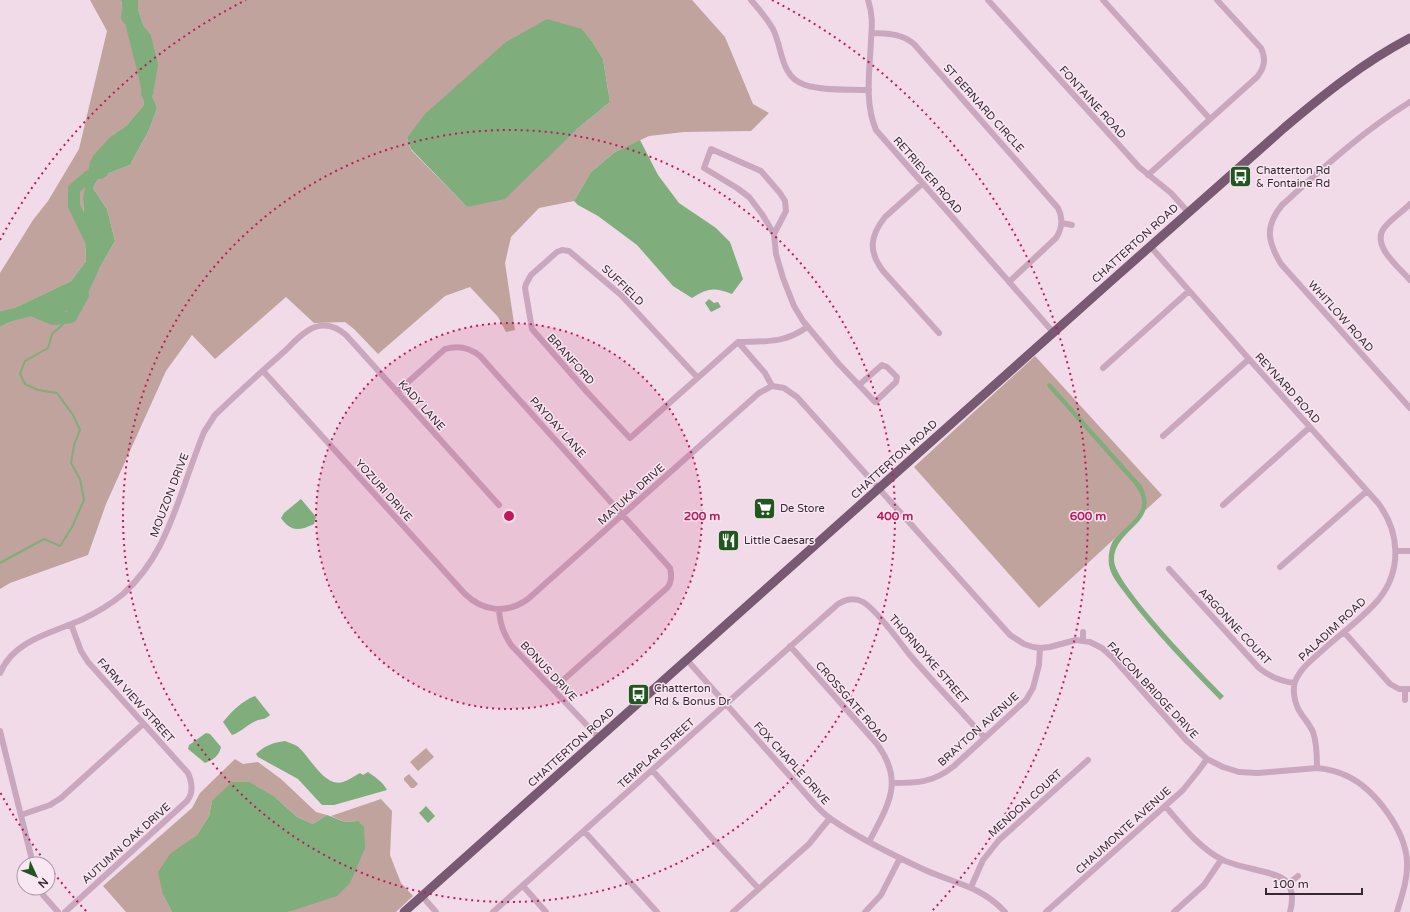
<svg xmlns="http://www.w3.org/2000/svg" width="1410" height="912" font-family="'Varela Round',sans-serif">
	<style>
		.green { fill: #c0a39c; fill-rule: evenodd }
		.water { fill: #7fad7b }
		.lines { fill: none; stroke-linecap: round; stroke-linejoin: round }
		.stream { stroke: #7fad7b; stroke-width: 2 }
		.river { stroke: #7fad7b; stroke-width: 12 }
		.minor { stroke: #c9a8be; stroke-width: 6 }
		.primary { stroke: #775971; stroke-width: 9 }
		.ring { fill: none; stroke: #c2185b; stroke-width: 2; stroke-dasharray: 2 4 }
		.labels { text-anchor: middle; stroke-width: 3; stroke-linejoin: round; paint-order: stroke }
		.street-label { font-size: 11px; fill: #362833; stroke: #f9e8f2 }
		.poi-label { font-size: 11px; fill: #362833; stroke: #f9e8f2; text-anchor: start }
		.centre { fill: #c2185b; stroke: #f9e8f2; stroke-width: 2 }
		.ring-label { font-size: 12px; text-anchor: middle; font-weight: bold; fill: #c2185b; stroke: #f9e8f2; stroke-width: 3; stroke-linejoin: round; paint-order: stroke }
	</style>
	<rect width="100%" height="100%" fill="#f1dbe8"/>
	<path class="green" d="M90,0H121L123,12L141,82L144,105L126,126L111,136L83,198L86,261L71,281L0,315V273L33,220L48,201L79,149L107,31Z
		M138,0H692L725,37L753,104L769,113L751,131L684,132L649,136L615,152L591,172L574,201L539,208L511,237L505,263L515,330L506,332L498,317L470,287L445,296L378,354L354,329L345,322L314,323L286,297L215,359L192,335L166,371L106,504L88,555L10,583L0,589V327L18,318L59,313L99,269L115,241L107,209L93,188L99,177L130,165L149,130L157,108L152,95L146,60L144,27L138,9ZM582,29L592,41L603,59L610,102L577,129L467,207L411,150L407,138Z
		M1035,356L1162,495L1039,608L914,467Z
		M426,748L434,757L418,771L410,762Z
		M235,759L243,764L258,762L281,779L316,812L327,815L313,824L297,817L275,797L212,801L209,816L197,835L187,843L163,895L172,912H126L103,886L192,808L200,793Z
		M409,774L418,784L414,788H411L404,780V778Z
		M381,799L392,811L390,855L401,883L413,896L396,912H288L292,910L358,821L345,822L331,816Z"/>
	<path class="water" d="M121,0H138V9L144,27L146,60L152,95L157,108L149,130L130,165L99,177L93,188L107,209L115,241L99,269L82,306L59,313L18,318L0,327V315L71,281L86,261L83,198L90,162L93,156L111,136L126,126L144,105C139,69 126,36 121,0Z
		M547,19L582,29L592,41L603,59L610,102L577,129L505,199L467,207L411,149L407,138L425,114L506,42Z
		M640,140L658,175L679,203L716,228L730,242L743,279L732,294C714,287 708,288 692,298L673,286L637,245L598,216L578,205L574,201L591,172L615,152Z
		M709,299L714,303L718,302L721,307L711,312L705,303Z
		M1049,383L1051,384L1142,486C1161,524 1114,528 1114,560C1114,584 1203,675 1224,696L1220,700C1188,667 1155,633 1127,596C1120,586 1111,577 1109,565C1108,557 1109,548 1113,541C1126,523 1157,512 1134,484L1048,387L1047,384Z
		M301,499L316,517L314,524C299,531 291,532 281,518L284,513Z
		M255,696L270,715C266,719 263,719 258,720C248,724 242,732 232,735L223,722C232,711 242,701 255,696Z
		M206,733L210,734L221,747C219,756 213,760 205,763L188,749L189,745Z
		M285,741C289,743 294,744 297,746C310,756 324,788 343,782C349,780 354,776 360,773L363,775L368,772C375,777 383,782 387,790L334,805H322L298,779L258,757L256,754C265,745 273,743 285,741Z
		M232,782H249L275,797L297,817L313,824L327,815L345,822L358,821L364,827L365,848L350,883L337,896L288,912H172L163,895L158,872L170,854L197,835L209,816L212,801Z
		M426,806L435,816L428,823L419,813Z"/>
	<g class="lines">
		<path class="stream" d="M0,563L44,539L60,546L72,527L84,500L80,479L71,463L74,445L80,430L73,415L57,393L38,390L25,384L20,374L25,361L48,348L52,334L71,317"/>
		<path class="river" d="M130,0L127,17L145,37L152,65L147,93
			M91,241L74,206V189L89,176L102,172
			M0,318L31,310L53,319L71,317L83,295"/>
		<path class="minor" d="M751,0C759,9 767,19 773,29C783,49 780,77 805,85C824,91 849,89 869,90
			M868,0C873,14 872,26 871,40C870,69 864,102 876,130L1053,332
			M988,0L1139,167L1171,193L1188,212
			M1103,0L1210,119
			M872,33C888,34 901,33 914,44L1058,208C1063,218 1062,229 1056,238L1009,282
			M1410,102C1363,131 1323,168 1282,205C1264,227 1268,242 1281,264L1410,408
			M1148,175L1257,77C1265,67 1266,59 1261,48L1217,0
			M922,184L885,217C870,236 868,251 883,271L939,333
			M1410,204C1402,212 1391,219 1384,228C1371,246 1399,267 1410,280
			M1062,223L1072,225
			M774,234L786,211L785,201L780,193L761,171L711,149L704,168L737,188L749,197L762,214L774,234L776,254L783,278L794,306L803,321L838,363L875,402L896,382L897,377L887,367L882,365L859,385
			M1150,246L1249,359L1378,503C1400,532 1402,570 1379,599C1364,617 1343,632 1325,648C1314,658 1300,668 1295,682C1293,686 1294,690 1294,694C1296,713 1306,717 1313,732C1317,743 1317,756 1317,768
			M738,342L765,373L772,386
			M1103,368L1189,291
			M263,371L465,594C484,612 507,614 528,599L759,393L772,386
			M697,377L621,295L569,251L562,250L557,252L531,275L526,284L525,288L532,329L587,392L630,438L738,342C764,341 784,344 807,327
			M772,386L784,388L797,397L1010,635L1024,644L1033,647L1040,648L1050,647L1076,640L1090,642L1102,648L1113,658L1186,740L1207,759L1223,767L1239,772L1258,773L1317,768C1327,769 1337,771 1347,776C1375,789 1405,830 1407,861C1408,879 1402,895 1397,912
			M397,392L445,349C458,345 469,347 480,356L670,568C672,576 672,582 667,588L553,689
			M1163,436L1249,359
			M1223,505L1310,427
			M1396,551H1410
			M1280,567L1367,491
			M1169,569L1259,668C1270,677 1280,681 1294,683
			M499,609C500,624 503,632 511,645L599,738
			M1344,632L1390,684L1399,689H1410
			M1083,640V632
			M790,646L877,744C905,782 888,805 869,842
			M687,660L811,800C817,807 824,814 831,819C858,838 895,856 925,870C956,884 981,886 1005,912
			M0,673C14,640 52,633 81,620C96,613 111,604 123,594C155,565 168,531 182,492C189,472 196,452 204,432L215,415C238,393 262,371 286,350C294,342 304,331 315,327C327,323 337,327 346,335L499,505
			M1405,700V690
			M0,731L33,864
			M652,770L710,836L759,889
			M892,783C917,783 933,783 954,766L1026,700L1033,688L1039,665L1040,648
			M1165,806C1182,825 1198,847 1221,859C1237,868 1274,871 1285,880C1294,889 1293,901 1290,912
			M21,815L50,805L61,798L143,724
			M584,831L657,912
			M1288,884L1298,876
			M523,886L546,912
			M971,887L983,860L999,840L1088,760
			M40,888L43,895L58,912
			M422,896L436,912
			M65,912L187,801C194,792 192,782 188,773L88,662L81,651L71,624
			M493,912L838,604C846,599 854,597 863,602C876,609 899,641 909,654C934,683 960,710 985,738
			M733,912L809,844L830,818
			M865,912L881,895L900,858
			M1046,912L1183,790L1199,770L1207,759
			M1174,912L1204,885L1221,860"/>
		<path class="primary" d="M404,912L1110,282L1284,128C1323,95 1364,62 1410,38"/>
	</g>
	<circle cx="509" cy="516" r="193" fill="#c2185b" fill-opacity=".12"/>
	<g class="ring">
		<circle cx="509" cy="516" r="193"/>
		<circle cx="509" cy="516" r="386"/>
		<path d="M86 911A579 579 0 0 1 50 868M44 860A579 579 0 0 1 0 792M0 240A579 579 0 0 1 246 0M772 0A579 579 0 0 1 932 911"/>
	</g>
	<defs>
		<symbol id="bus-square" viewBox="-11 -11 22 22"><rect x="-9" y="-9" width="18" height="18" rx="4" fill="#22561f" stroke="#f9e8f2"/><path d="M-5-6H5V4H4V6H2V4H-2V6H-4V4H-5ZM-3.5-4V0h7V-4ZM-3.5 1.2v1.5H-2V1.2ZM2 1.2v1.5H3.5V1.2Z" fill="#fff"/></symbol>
		<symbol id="supermarket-square" viewBox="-11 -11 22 22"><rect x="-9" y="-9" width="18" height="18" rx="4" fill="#22561f" stroke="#f9e8f2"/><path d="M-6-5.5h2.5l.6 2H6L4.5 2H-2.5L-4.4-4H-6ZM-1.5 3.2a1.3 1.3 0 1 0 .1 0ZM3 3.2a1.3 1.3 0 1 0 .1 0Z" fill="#fff"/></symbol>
		<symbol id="restaurant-square" viewBox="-11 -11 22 22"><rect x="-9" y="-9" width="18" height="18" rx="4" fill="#22561f" stroke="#f9e8f2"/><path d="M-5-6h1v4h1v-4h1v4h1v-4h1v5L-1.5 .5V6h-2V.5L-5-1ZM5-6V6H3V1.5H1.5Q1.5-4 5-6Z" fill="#fff"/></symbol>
	</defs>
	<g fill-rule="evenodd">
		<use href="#bus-square" x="1228" y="164" width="25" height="25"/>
		<use href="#supermarket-square" x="752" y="496" width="25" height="25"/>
		<use href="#restaurant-square" x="716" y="528" width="25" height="25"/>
		<use href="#bus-square" x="626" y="682" width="25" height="25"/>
	</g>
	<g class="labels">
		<g class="street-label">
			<text transform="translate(1093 102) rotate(48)" y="4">FONTAINE ROAD</text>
			<text transform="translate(984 108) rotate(48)" y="4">ST BERNARD CIRCLE</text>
			<text transform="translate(928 175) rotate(49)" y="4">RETRIEVER ROAD</text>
			<text transform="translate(1135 243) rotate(-42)" y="4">CHATTERTON ROAD</text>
			<text transform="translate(623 285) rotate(44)" y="4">SUFFIELD</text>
			<text transform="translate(1341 316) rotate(48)" y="4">WHITLOW ROAD</text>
			<text transform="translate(571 359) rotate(48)" y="4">BRANFORD</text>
			<text transform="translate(1288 388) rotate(48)" y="4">REYNARD ROAD</text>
			<text transform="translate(422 405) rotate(48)" y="4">KADY LANE</text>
			<text transform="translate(558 427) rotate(48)" y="4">PAYDAY LANE</text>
			<text transform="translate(894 459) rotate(-42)" y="4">CHATTERTON ROAD</text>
			<text transform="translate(384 490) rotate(48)" y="4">YOZURI DRIVE</text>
			<text transform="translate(631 494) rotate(-42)" y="4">MATUKA DRIVE</text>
			<text transform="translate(169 495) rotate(-69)" y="4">MOUZON DRIVE</text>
			<text transform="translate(1235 626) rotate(47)" y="4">ARGONNE COURT</text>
			<text transform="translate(1332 629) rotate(-43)" y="4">PALADIM ROAD</text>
			<text transform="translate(929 659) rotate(49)" y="4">THORNDYKE STREET</text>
			<text transform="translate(549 671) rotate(47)" y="4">BONUS DRIVE</text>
			<text transform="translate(1153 690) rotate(47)" y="4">FALCON BRIDGE DRIVE</text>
			<text transform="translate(136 700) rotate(48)" y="4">FARM VIEW STREET</text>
			<text transform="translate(852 702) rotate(49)" y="4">CROSSGATE ROAD</text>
			<text transform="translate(978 729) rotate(-42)" y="4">BRAYTON AVENUE</text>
			<text transform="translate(571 747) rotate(-42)" y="4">CHATTERTON ROAD</text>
			<text transform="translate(656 753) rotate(-42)" y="4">TEMPLAR STREET</text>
			<text transform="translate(792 763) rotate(48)" y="4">FOX CHAPLE DRIVE</text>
			<text transform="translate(1025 803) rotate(-42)" y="4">MENDON COURT</text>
			<text transform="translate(1123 830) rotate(-42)" y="4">CHAUMONTE AVENUE</text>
			<text transform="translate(126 843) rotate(-42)" y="4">AUTUMN OAK DRIVE</text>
		</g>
		<g class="poi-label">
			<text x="1256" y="174">Chatterton Rd<tspan x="1256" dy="13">&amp; Fontaine Rd</tspan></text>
			<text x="780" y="512">De Store</text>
			<text x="744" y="544">Little Caesars</text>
			<text x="654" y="692">Chatterton<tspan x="654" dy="13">Rd &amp; Bonus Dr</tspan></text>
		</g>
	</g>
	<circle cx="509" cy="516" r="6" class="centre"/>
	<g class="ring-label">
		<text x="702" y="520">200 m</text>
		<text x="895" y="520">400 m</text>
		<text x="1088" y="520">600 m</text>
	</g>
	<g transform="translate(36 876) rotate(134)"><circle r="19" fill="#f9e8f2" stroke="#ab9ba6"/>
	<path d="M0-3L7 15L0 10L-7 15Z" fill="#22561f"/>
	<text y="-6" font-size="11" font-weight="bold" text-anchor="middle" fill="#362833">N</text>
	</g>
	<path d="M1266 888v6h96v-6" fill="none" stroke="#362833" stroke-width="2"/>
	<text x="1272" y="888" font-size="12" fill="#362833" stroke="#f9e8f2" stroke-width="3" paint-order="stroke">100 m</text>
</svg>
